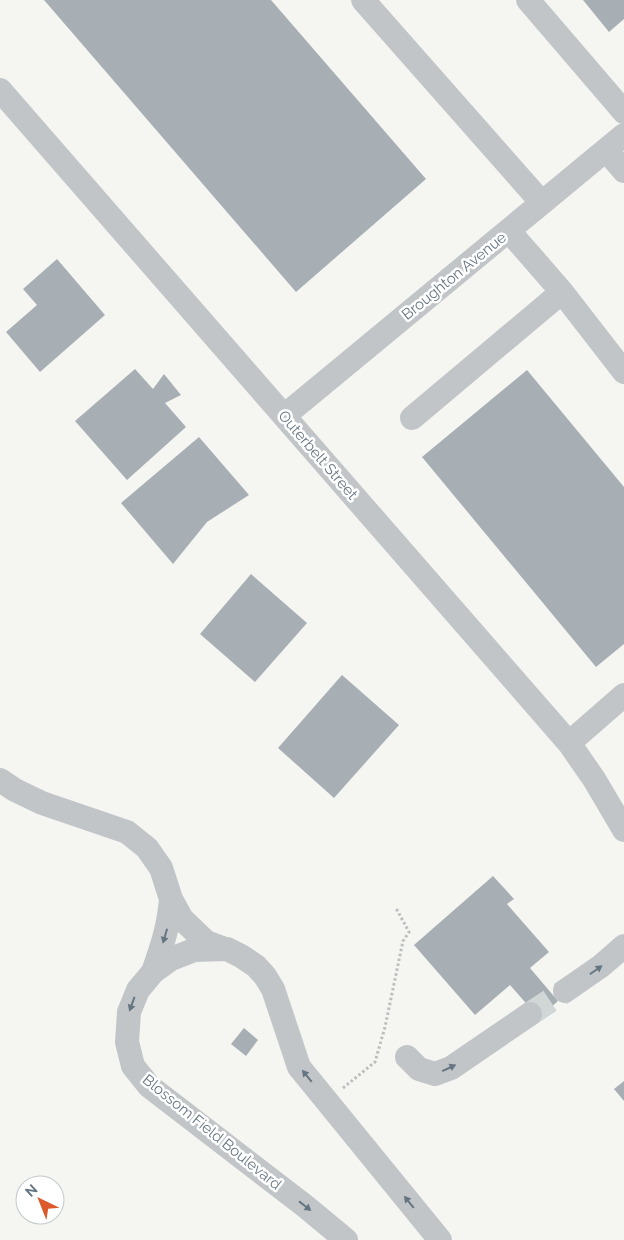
<svg xmlns="http://www.w3.org/2000/svg" width="624" height="1240" font-family="Raleway,sans-serif">
	<style>
		.building { fill: #a8afb4 }
		.lines { fill: none; stroke-linecap: round; stroke-linejoin: round }
		.minor-tunnel { stroke: #d1d6d6; stroke-width: 24; stroke-dasharray: 24 12; stroke-linecap: butt }
		.path { stroke: #bbbdbf; stroke-width: 3; stroke-dasharray: 2.5 2.5; stroke-linecap: butt }
		.minor { stroke: #c1c5c8; stroke-width: 24 }
		.oneway { fill: #667582 }
		.labels { text-anchor: middle; stroke-width: 5; stroke-linejoin: round; paint-order: stroke }
		.street-label { font-size: 15px; fill: #667582; stroke: #fff }
	</style>
	<rect width="100%" height="100%" fill="#f5f6f2"/>
	<path class="building" d="M44,0H271L426,179L296,292Z
		M583,0H624V19L609,32Z
		M57,259L105,315L40,372L6,332L37,305L23,289Z
		M135,369L153,389L164,374L181,395L165,403L186,427L127,480L75,421Z
		M527,370L624,487V644L596,667L422,457Z
		M199,437L249,495L207,522L173,564L121,503Z
		M251,574L307,623L255,682L200,634Z
		M342,675L399,725L334,798L278,748Z
		M493,876L514,899L507,904L549,952L530,968L558,1001L539,1018L510,985L475,1015L414,945Z
		M244,1028L258,1040L246,1056L231,1044Z
		M624,1081V1101L614,1089Z"/>
	<g class="lines">
		<path class="minor-tunnel" d="M530,1014L565,991"/>
		<path class="path" d="M343,1088L375,1062L385,1027L403,941L409,932L396,908"/>
		<path class="minor" d="M363,0L542,203
			M528,0L624,112
			M0,90L569,743L594,779L624,830
			M606,150L624,171
			M509,231L562,292L624,372
			M284,416L624,135
			M412,418L562,292
			M569,743L624,695
			M0,780L15,790L42,803L127,832L147,848L161,868L171,899L182,919L206,942L225,949
			M153,972C162,947 169,925 171,899
			M565,991L601,966L624,946
			M407,1057L419,1069L435,1074L451,1068L530,1014
			M346,1240L305,1206L149,1086L133,1066L127,1042L129,1012L138,990L153,972L171,959L194,950L227,949L241,956L256,966L265,976L273,989L299,1067L440,1240"/>
	</g>
	<defs><path id="oneway-solid" d="M-6-.8H1V-3.2L6.5 0L1 3.2V.8H-6Z" transform="scale(1.25)"/></defs>
	<g class="oneway">
		<use href="#oneway-solid" transform="translate(165 936) rotate(106)"/>
		<use href="#oneway-solid" transform="translate(596 970) rotate(-35)"/>
		<use href="#oneway-solid" transform="translate(132 1004) rotate(110)"/>
		<use href="#oneway-solid" transform="translate(449 1068) rotate(-25)"/>
		<use href="#oneway-solid" transform="translate(307 1076) rotate(-129)"/>
		<use href="#oneway-solid" transform="translate(409 1202) rotate(-129)"/>
		<use href="#oneway-solid" transform="translate(305 1206) rotate(38)"/>
	</g>
	<g class="labels">
		<g class="street-label">
			<text transform="translate(454 276) rotate(-39)" y="5">Broughton Avenue</text>
			<text transform="translate(318 455) rotate(49)" y="5">Outerbelt Street</text>
			<text transform="translate(212 1132) rotate(39)" y="5">Blossom Field Boulevard</text>
		</g>
	</g>
	<g transform="translate(40 1200) rotate(317)"><circle r="24" fill="#ffffff" stroke="#c2c8cd"/>
	<path d="M0-4L9 19L0 12L-9 19Z" fill="#dc592c"/>
	<text y="-8" font-size="14" font-weight="bold" text-anchor="middle" fill="#667582">N</text>
	</g>
</svg>
